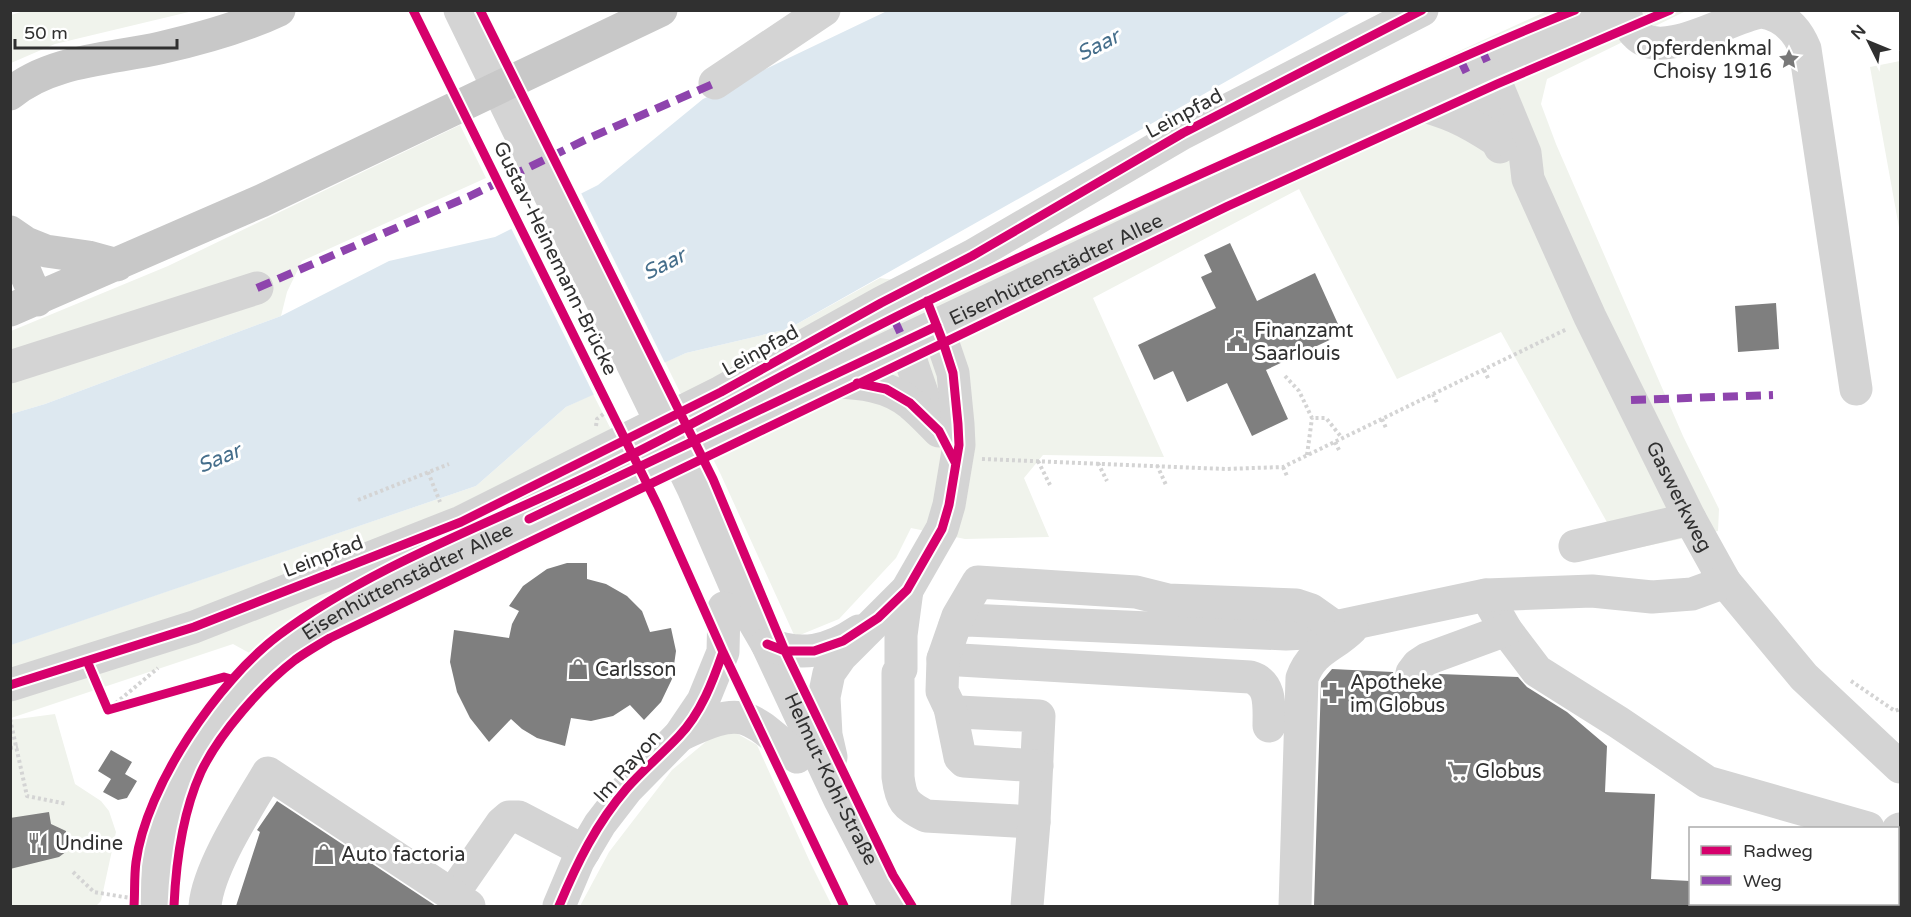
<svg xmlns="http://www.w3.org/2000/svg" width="1911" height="917" font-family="'Varela Round',sans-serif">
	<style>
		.green { fill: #f0f3ec }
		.water { fill: #dde8f0 }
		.pier { fill: #fff }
		.building { fill: #7f7f7f }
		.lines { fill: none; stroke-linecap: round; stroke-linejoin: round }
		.path { stroke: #d4d4d4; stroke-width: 4; stroke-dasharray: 3 3; stroke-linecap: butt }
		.minor { stroke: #d4d4d4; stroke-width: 33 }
		.major { stroke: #c8c8c8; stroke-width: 33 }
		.quiet { stroke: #8e44ad; stroke-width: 8; stroke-dasharray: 15 8; stroke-linecap: butt }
		.cycleway-casing { stroke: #fff; stroke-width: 13 }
		.cycleway { stroke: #d6006c; stroke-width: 9 }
		.labels { text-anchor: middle; stroke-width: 6; stroke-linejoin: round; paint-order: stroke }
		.poi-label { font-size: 20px; fill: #303030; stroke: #fff; text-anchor: start }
		.street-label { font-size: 20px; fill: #303030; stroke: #fff }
		.water-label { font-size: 21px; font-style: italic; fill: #456e8b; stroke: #fff }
	</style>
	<rect width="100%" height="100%" fill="#fff"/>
	<path class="green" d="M27,10H193V11L55,44L11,63V15Z
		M1547,11H1686L1547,79L1541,104L1556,144L1683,436L1719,509L1718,531L1623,551L1501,332L1397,379L1299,189L1093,298L1164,457L1043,455L1024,478L1049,537L965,539L911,528L896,558L839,619L795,637L721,475L665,362L686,353L788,329L880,278L943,287Z
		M1900,61V233L1870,67Z
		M460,125L486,178L302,261L287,292L281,316L45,404L11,414V331L168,266Z
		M593,394L624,455L364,576L273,634L253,655L233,644L11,718L10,645L476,486L566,407Z
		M55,714L75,784L101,801L109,811L116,832L101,901L96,906H11L10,720Z
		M736,733L757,745L810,862L832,906H580L609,852L672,770L714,735Z"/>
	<path class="water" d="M887,11H1351L788,329L686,353L566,407L476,486L11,645V414L45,404L281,316L389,261L495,237L598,185L703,99Z"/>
	<path class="pier" d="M580,191L666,365L595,397L510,226Z"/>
	<path class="building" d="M1230,243L1257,301L1315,273L1338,324L1332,327L1336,337L1266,370L1288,419L1252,436L1227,383L1187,402L1173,371L1154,380L1138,345L1216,308L1201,277L1212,272L1204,255Z
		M1776,303L1779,349L1738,352L1735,306Z
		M567,563H587V579L606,584L627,596L642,611L650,632L671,628L676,651L672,679L661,702L644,720L630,705L613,716L591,721L571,718L565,746L537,738L522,729L511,719L489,742L470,718L457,692L450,662L454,630L509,638L512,624L519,611L509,606L523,586L547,569Z
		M1332,669L1393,672L1395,681L1400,688L1410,692L1420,690L1431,679L1440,674L1518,677L1527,687L1567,712L1607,746L1605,792L1655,794L1651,879L1690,881V906H1314L1321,682Z
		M111,750L132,762L125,774L137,781L127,798L118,800L103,792L111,779L98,771Z
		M277,801L436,906H236L260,832L257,830Z
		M49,812L51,824L66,831L67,851L59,857L10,869V818Z"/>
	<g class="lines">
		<path class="path" d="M1484,370L1489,380
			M1285,376L1299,391L1312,418H1326L1342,438
			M1433,394L1437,403
			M1382,419L1386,428
			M596,426L597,419L610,409
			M1335,442L1339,450
			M1307,455L1312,418
			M982,459L1225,469L1283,467L1567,329
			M1038,461L1050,485
			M1098,463L1107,481
			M1157,465L1166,485
			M1283,467L1287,476
			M428,472L440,502
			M358,500L449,464
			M1851,681L1895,711L1900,709
			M98,686L108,710
			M111,707L158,668
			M108,710L214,680
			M10,719L27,796L67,804
			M10,748L18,747
			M73,872L94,892L130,898"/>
		<g class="minor">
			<path id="s1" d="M460,10L693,488L742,601L767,644L840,800L895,906"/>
			<path d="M1624,10C1627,19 1630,29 1637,35C1664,61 1729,17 1761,12C1783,15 1797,29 1805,49L1856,389"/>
			<path id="s2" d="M1489,66L1525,153L1528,179L1590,317L1690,519L1725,582L1804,677L1900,767"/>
			<path d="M1468,76L1500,147"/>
			<path d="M715,83L824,10"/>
			<path d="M1410,102C1448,112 1464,119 1496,140"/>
			<path d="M904,341L923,396L935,422"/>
			<path d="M10,367L257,288"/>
			<path d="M820,381C852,383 885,382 911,404C921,412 930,422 939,431"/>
			<path d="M1575,546L1690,519"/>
			<path d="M907,590L901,635V669L898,673V777C901,801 905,805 926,816L1034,822"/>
			<path d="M1486,595L1506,630L1537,671L1618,722L1707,782L1868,828"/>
			<path d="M955,625L963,620H967L1286,634L1307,633L1486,595L1592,591L1652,597L1692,594L1725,582"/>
			<path d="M767,644C801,657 828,652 859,631"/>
			<path d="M943,659L1250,677C1272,683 1269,707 1269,726"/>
			<path d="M1412,673L1418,665L1427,659L1506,630"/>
			<path d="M10,685L194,627L461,522L721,392L881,303L972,256L1183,133L1422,10"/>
			<path d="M950,708L959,712L1039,716L1034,822L1027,906"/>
			<path d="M680,735C744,705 746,713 797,757"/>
			<path d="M831,757L826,735L824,697L829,673L841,656L907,590L942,529L949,505L959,445L958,424L953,373L937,326"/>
			<path d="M1037,766L964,761L960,757L950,708L942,691L943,659L958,616L978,582L1136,592L1168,600L1296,605L1311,610L1335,627"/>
			<path d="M1898,830L1900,829"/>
			<path d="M452,895L502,823L509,817H519L584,851"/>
			<path id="s3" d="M157,906C157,892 157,876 159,862C167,798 199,735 243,687C304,621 390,587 470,548C556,506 641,465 728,424C884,351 1040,277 1196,202C1336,136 1476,68 1619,10"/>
			<path d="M205,906C208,868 248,807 268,773L469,906"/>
			<path d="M559,906L578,861L600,824L627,789L680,735L703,701L723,652L724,608"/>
			<path d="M1295,906L1302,678C1313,649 1332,648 1352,628"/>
		</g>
		<path class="major" d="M10,94C50,60 111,59 160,48C200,39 241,28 279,10
			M10,232L26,243L46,251L88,257L117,265
			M10,237L37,300
			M10,310L261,201L661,10"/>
		<path class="quiet" d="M1481,48L1489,66
			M1460,59L1468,76
			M257,288L470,196L587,139L715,83
			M894,319L904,341
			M1631,400L1773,395"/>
		<defs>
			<path id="cycleway" d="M413,10L658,506L723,652L844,906
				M480,10L713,479L785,651L893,875L912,906
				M857,383L886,389L910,403L939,431L955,462
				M529,519L937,326
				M767,644L785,651H814L843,641L878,618L907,590L942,529L949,505L959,445L958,424L953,373L943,342L927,301
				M87,661L108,710L224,677L231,679
				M10,685L194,627L461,522L721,392L881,303L972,256L1183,133L1422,10
				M134,906C135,892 134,877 136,862C146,786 218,681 279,635C378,561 506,518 617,462C722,410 824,351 930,300C1058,238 1186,180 1315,123C1402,84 1487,45 1575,10
				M174,906C176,861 182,814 201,772C219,734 261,686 295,660C306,652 318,645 330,638L1228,206L1497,84L1670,10
				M559,906C577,863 596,824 627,788C643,770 662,754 679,736C701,713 713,681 723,652"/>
		</defs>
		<use href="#cycleway" class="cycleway-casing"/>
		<use href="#cycleway" class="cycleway"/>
	</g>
	<defs>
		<symbol id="sight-bare" viewBox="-9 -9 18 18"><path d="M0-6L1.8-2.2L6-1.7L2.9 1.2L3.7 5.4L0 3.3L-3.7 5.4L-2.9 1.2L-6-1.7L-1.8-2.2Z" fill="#787878" stroke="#fff" stroke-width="2.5" paint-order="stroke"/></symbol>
		<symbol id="civic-bare" viewBox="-9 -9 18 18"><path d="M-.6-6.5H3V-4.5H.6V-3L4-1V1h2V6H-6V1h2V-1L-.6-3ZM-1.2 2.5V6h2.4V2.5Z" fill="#787878" stroke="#fff" stroke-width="2.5" paint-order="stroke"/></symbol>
		<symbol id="shop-bare" viewBox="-9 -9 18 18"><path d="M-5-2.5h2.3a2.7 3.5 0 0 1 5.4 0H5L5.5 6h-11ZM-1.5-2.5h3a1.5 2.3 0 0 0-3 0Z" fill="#787878" stroke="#fff" stroke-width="2.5" paint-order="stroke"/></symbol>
		<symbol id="pharmacy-bare" viewBox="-9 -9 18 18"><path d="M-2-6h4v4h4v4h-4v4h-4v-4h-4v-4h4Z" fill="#787878" stroke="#fff" stroke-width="2.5" paint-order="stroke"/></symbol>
		<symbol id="supermarket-bare" viewBox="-9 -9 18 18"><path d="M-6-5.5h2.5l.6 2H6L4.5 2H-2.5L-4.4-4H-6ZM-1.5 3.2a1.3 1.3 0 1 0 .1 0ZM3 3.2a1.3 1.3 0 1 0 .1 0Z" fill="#787878" stroke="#fff" stroke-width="2.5" paint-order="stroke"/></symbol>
		<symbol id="restaurant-bare" viewBox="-9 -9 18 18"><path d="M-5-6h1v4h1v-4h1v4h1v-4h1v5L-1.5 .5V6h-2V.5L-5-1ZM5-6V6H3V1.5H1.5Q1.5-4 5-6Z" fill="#787878" stroke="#fff" stroke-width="2.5" paint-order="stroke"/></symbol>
	</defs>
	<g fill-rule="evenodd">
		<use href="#sight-bare" x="1774" y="44" width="30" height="30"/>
		<use href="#civic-bare" x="1222" y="326" width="30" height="30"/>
		<use href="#shop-bare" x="563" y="654" width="30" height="30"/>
		<use href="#pharmacy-bare" x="1318" y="678" width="30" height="30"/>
		<use href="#supermarket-bare" x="1443" y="756" width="30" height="30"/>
		<use href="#restaurant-bare" x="23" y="828" width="30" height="30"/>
		<use href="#shop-bare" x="309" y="839" width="30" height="30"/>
	</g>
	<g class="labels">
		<g class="poi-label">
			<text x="1772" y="55" text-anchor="end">Opferdenkmal<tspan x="1772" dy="23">Choisy 1916</tspan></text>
			<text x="1254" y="337">Finanzamt<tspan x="1254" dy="23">Saarlouis</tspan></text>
			<text x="595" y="676">Carlsson</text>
			<text x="1350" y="689">Apotheke<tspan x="1350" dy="23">im Globus</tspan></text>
			<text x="1475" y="778">Globus</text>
			<text x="55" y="850">Undine</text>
			<text x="341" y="861">Auto factoria</text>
		</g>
		<g class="street-label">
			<text transform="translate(1184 113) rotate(-28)" y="7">Leinpfad</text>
			<text transform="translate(556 258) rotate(64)" y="7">Gustav-Heinemann-Brücke</text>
			<text dy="7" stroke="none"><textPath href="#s3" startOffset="1158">Eisenhüttenstädter Allee</textPath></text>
			<text transform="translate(760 350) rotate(-29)" y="7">Leinpfad</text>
			<text dy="7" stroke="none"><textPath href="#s2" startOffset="472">Gaswerkweg</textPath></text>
			<text transform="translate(323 556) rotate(-21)" y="7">Leinpfad</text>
			<text dy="7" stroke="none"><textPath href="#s3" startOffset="438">Eisenhüttenstädter Allee</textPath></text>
			<text transform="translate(627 766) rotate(-48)" y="7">Im Rayon</text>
			<text dy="7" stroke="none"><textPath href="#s1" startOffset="854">Helmut-Kohl-Straße</textPath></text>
		</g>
		<g class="water-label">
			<text transform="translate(1098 45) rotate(-27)" y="7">Saar</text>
			<text transform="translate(664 264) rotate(-27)" y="7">Saar</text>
			<text transform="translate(219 458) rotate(-23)" y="7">Saar</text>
		</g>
	</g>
	<rect width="1911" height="917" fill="none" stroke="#303030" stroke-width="24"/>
	<rect x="1689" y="827" width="210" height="78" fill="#ffffff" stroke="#acacac" stroke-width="1.5"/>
	<rect x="1701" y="846" width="30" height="9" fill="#d6006c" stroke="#acacac" stroke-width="1.5"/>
	<text x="1743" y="857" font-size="18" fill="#303030">Radweg</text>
	<rect x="1701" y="876" width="30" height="9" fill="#8e44ad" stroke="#acacac" stroke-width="1.5"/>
	<text x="1743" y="887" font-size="18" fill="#303030">Weg</text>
	<g transform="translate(1869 42) rotate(313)" stroke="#ffffff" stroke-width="4.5" paint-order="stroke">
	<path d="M0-4.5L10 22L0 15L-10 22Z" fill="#303030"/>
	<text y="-9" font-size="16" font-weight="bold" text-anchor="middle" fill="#303030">N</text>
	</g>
	<path d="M15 39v9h162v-9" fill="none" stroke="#303030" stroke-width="3"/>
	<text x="24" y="39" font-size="18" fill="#303030" stroke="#ffffff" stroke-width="4.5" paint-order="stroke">50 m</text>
</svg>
